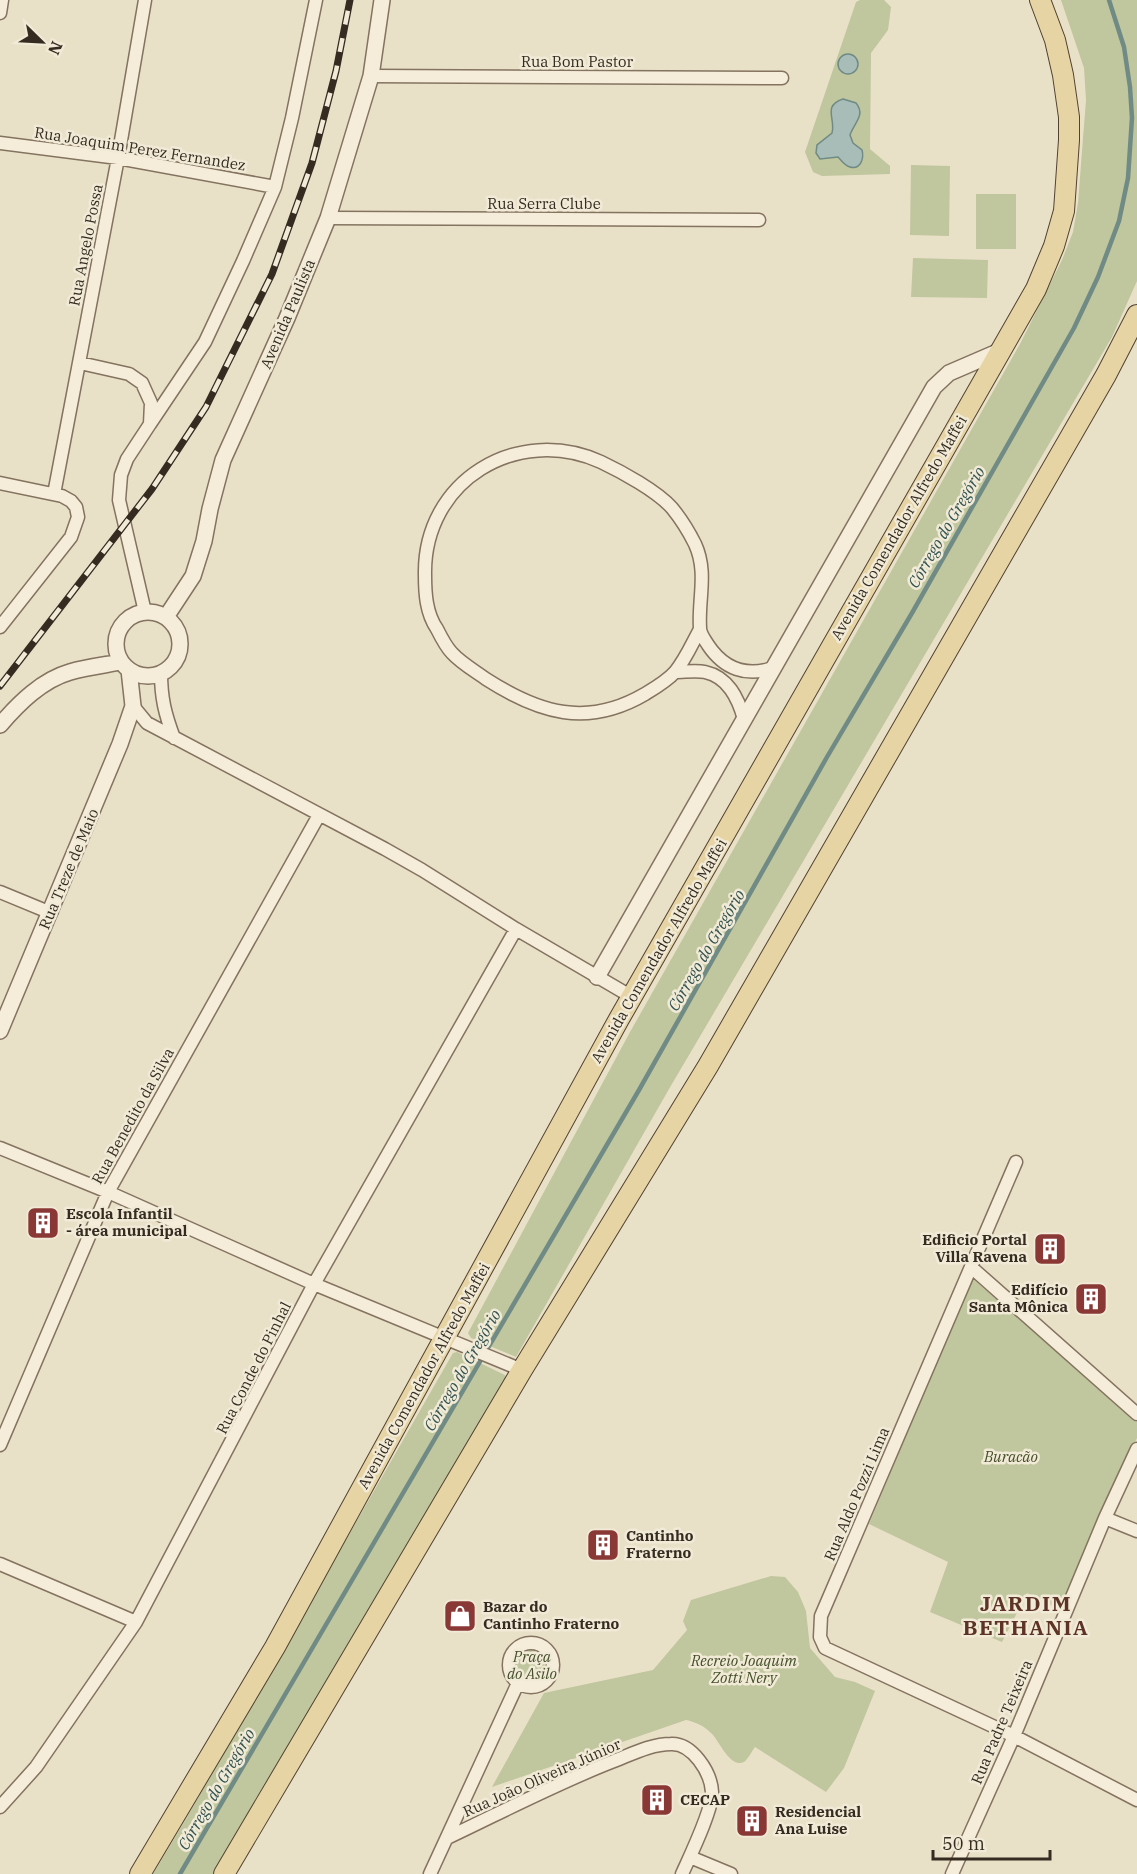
<svg xmlns="http://www.w3.org/2000/svg" width="1137" height="1874" font-family="'IBM Plex Serif',serif">
	<style>
		.green { fill: #c0c69d }
		.water { fill: #a8bdb8; stroke: #708b85; stroke-width: 1.5 }
		.lines { fill: none; stroke-linecap: round; stroke-linejoin: round }
		.stream { stroke: #708b85; stroke-width: 4.5 }
		.minor-casing { stroke: #83735f; stroke-width: 15 }
		.tertiary-casing { stroke: #83735f; stroke-width: 18 }
		.primary-casing { stroke: #514232; stroke-width: 22 }
		.minor { stroke: #f5edda; stroke-width: 12 }
		.tertiary { stroke: #f5edda; stroke-width: 15 }
		.primary { stroke: #e7d4a4; stroke-width: 20 }
		.rail-casing { stroke: #352b21; stroke-width: 7 }
		.rail { stroke: #f1ead6; stroke-width: 4.5; stroke-dasharray: 14; stroke-linecap: butt }
		.labels { text-anchor: middle; stroke-width: 5; stroke-linejoin: round; paint-order: stroke }
		.street-label { font-size: 15px; fill: #352b21; stroke: #f1ead6 }
		.poi-label { font-size: 15px; font-weight: bold; fill: #352b21; stroke: #f1ead6; text-anchor: start }
		.park-label { font-size: 15px; font-style: italic; fill: #444f2a; stroke: #f1ead6 }
		.water-label { font-size: 16px; font-style: italic; fill: #325352; stroke: #f1ead6 }
		.district-label { font-size: 21px; font-weight: bold; letter-spacing: 1.5px; fill: #5c3325; stroke: #f1ead6 }
	</style>
	<rect width="100%" height="100%" fill="#e9e0c8"/>
	<path class="green" d="M860,0H884L891,7L888,30L871,53L870,149L890,166V174L822,176L813,172L805,152L856,2Z
		M1061,0H1137V281L1112,337L669,1089L516,1357L471,1338L468,1333L630,1032L1020,344L1062,260L1073,232L1078,203L1086,100L1084,68Z
		M911,165L950,166L949,236L910,235Z
		M976,194H1016V249H976Z
		M913,258L988,260L987,298L911,297Z
		M972,1278L1137,1422V1438L1059,1609L1027,1593L1002,1642L930,1612L948,1562L869,1524Z
		M457,1352L505,1375L507,1379L215,1874H153L186,1819L453,1353Z
		M771,1576L785,1577L798,1592L806,1611L810,1648L835,1677L855,1682L875,1691L844,1768L826,1792L755,1747C752,1751 748,1759 744,1762C730,1769 719,1740 711,1733C704,1726 696,1722 686,1720L492,1787L544,1693L653,1670L687,1630L683,1621L691,1600Z
		M513 1665a19 19 0 1 1 38 0a19 19 0 1 1-38 0Z"/>
	<path class="water" d="M838 64a10 10 0 1 1 20 0a10 10 0 1 1-20 0Z
		M843,99L856,103C866,115 854,123 850,135L853,143L862,150C864,158 861,170 850,167C845,166 841,160 838,157L820,159L816,153L817,145L832,133C836,119 822,106 843,99Z"/>
	<g class="lines">
		<path class="stream" d="M180,1874L639,1090L827,757L912,613L1074,328L1098,277L1119,221L1128,178L1132,118L1130,87L1124,47L1109,0"/>
		<defs>
			<path id="minor" d="M0,13L2,0
				M371,76L782,78
				M0,143L118,158L275,187
				M328,218L759,220
				M80,363L129,374L142,383L151,403L150,424L127,459L121,475L119,500L145,612
				M150,424L205,342L243,261L275,187L292,118L316,0
				M0,483L62,496L71,501L76,507L78,517L71,537L0,627
				M54,494L118,158L145,0
				M699,631C692,644 685,660 675,672C667,681 655,688 645,694C587,728 539,713 486,679C475,671 461,663 452,653C446,647 441,637 437,629C426,613 425,593 425,575C423,481 517,424 601,462C622,472 657,491 672,508C681,519 689,532 695,544C708,572 698,599 700,628C700,634 705,640 708,645C724,669 746,677 773,668
				M675,672C685,672 696,670 705,672C728,677 738,698 744,719
				M161,673C161,698 165,714 174,738
				M133,706L147,723L385,849L422,870L516,929L632,997
				M0,892L51,913
				M0,1148L108,1192L314,1284L522,1370
				M1016,1162L821,1616L820,1637L825,1648L1014,1736L1137,1800
				M971,1267L1137,1414
				M0,1445L108,1192L319,815
				M1105,1518L1137,1531
				M0,1564L136,1622
				M509 1665a22 22 0 1 1 44 0a22 22 0 1 1-44 0Z
				M0,1807L36,1767L136,1622L314,1284L516,929
				M447,1838C502,1812 557,1783 614,1761C632,1754 651,1744 671,1744C692,1743 711,1772 712,1792C713,1809 690,1856 682,1874
				M690,1857L731,1874
				M430,1874L518,1683
				M952,1874L1014,1736L1105,1518L1137,1449"/>
			<path id="tertiary" d="M116 644a32 32 0 1 1 64 0a32 32 0 1 1-64 0Z
				M166,617L193,576L204,541L210,509L223,460L287,318L328,218L371,76L382,0
				M0,725C19,703 42,680 70,672C87,667 105,665 121,662
				M597,977L934,387L949,373L1000,351
				M0,1031L120,744L133,706L129,670"/>
			<path id="primary" d="M140,1874L275,1647L619,1019L1036,289L1054,246L1064,211L1069,140V117L1063,75L1055,40L1040,0
				M224,1874L522,1370L708,1066L1106,375L1137,315"/>
		</defs>
		<use href="#minor" class="minor-casing"/>
		<use href="#tertiary" class="tertiary-casing"/>
		<use href="#primary" class="primary-casing"/>
		<use href="#minor" class="minor"/>
		<use href="#tertiary" class="tertiary"/>
		<use href="#primary" class="primary"/>
		<defs>
			<path id="rail" d="M0,686L152,489L206,407L272,274L312,163L336,71L350,0"/>
		</defs>
		<use href="#rail" class="rail-casing"/>
		<use href="#rail" class="rail"/>
	</g>
	<defs>
		<symbol id="building-square" viewBox="-11 -11 22 22"><rect x="-9" y="-9" width="18" height="18" rx="4" fill="#8a3836" stroke="#f1ead6"/><path d="M-4-6H4V6H1V3H-1V6H-4ZM-2.5-4.3h1.7v1.8h-1.7ZM.8-4.3h1.7v1.8H.8ZM-2.5-1h1.7V.8h-1.7ZM.8-1h1.7V.8H.8Z" fill="#fff"/></symbol>
		<symbol id="shop-square" viewBox="-11 -11 22 22"><rect x="-9" y="-9" width="18" height="18" rx="4" fill="#8a3836" stroke="#f1ead6"/><path d="M-5-2.5h2.3a2.7 3.5 0 0 1 5.4 0H5L5.5 6h-11ZM-1.5-2.5h3a1.5 2.3 0 0 0-3 0Z" fill="#fff"/></symbol>
	</defs>
	<g fill-rule="evenodd">
		<use href="#building-square" x="24" y="1204" width="38" height="38"/>
		<use href="#building-square" x="1031" y="1230" width="38" height="38"/>
		<use href="#building-square" x="1072" y="1280" width="38" height="38"/>
		<use href="#building-square" x="584" y="1526" width="38" height="38"/>
		<use href="#shop-square" x="441" y="1597" width="38" height="38"/>
		<use href="#building-square" x="638" y="1781" width="38" height="38"/>
		<use href="#building-square" x="733" y="1802" width="38" height="38"/>
	</g>
	<g class="labels">
		<g class="street-label">
			<text x="577" y="67">Rua Bom Pastor</text>
			<text transform="translate(140 149) rotate(9)" y="5">Rua Joaquim Perez Fernandez</text>
			<text x="544" y="209">Rua Serra Clube</text>
			<text transform="translate(86 245) rotate(-79)" y="5">Rua Angelo Possa</text>
			<text transform="translate(288 314) rotate(-67)" y="5">Avenida Paulista</text>
			<text transform="translate(899 528) rotate(-60)" y="5">Avenida Comendador Alfredo Maffei</text>
			<text transform="translate(69 869) rotate(-67)" y="5">Rua Treze de Maio</text>
			<text transform="translate(659 951) rotate(-60)" y="5">Avenida Comendador Alfredo Maffei</text>
			<text transform="translate(133 1116) rotate(-61)" y="5">Rua Benedito da Silva</text>
			<text transform="translate(254 1368) rotate(-63)" y="5">Rua Conde do Pinhal</text>
			<text transform="translate(424 1376) rotate(-61)" y="5">Avenida Comendador Alfredo Maffei</text>
			<text transform="translate(857 1494) rotate(-67)" y="5">Rua Aldo Pozzi Lima</text>
			<text transform="translate(1002 1722) rotate(-67)" y="5">Rua Padre Teixeira</text>
			<text transform="translate(542 1778) rotate(-24)" y="5">Rua João Oliveira Júnior</text>
		</g>
		<g class="poi-label">
			<text x="66" y="1219">Escola Infantil<tspan x="66" dy="17">- área municipal</tspan></text>
			<text x="1027" y="1245" text-anchor="end">Edificio Portal<tspan x="1027" dy="17">Villa Ravena</tspan></text>
			<text x="1068" y="1295" text-anchor="end">Edifício<tspan x="1068" dy="17">Santa Mônica</tspan></text>
			<text x="626" y="1541">Cantinho<tspan x="626" dy="17">Fraterno</tspan></text>
			<text x="483" y="1612">Bazar do<tspan x="483" dy="17">Cantinho Fraterno</tspan></text>
			<text x="680" y="1805">CECAP</text>
			<text x="775" y="1817">Residencial<tspan x="775" dy="17">Ana Luise</tspan></text>
		</g>
		<g class="park-label">
			<text x="1011" y="1462">Buracão</text>
			<text x="532" y="1662">Praça<tspan x="532" dy="17">do Asilo</tspan></text>
			<text x="744" y="1666">Recreio Joaquim<tspan x="744" dy="17">Zotti Nery</tspan></text>
		</g>
		<g class="water-label">
			<text transform="translate(946 527) rotate(-60)" y="6">Córrego do Gregório</text>
			<text transform="translate(706 950) rotate(-60)" y="6">Córrego do Gregório</text>
			<text transform="translate(462 1370) rotate(-60)" y="6">Córrego do Gregório</text>
			<text transform="translate(216 1789) rotate(-60)" y="6">Córrego do Gregório</text>
		</g>
		<g class="district-label">
			<text x="1026" y="1611">JARDIM<tspan x="1026" dy="24">BETHANIA</tspan></text>
		</g>
	</g>
	<g transform="translate(42 42) rotate(114)" stroke="#f1ead6" stroke-width="4.5" paint-order="stroke">
	<path d="M0-4.5L10 22L0 15L-10 22Z" fill="#352b21"/>
	<text y="-9" font-size="16" font-weight="bold" text-anchor="middle" fill="#352b21">N</text>
	</g>
	<path d="M933 1850v9h117v-9" fill="none" stroke="#352b21" stroke-width="3"/>
	<text x="942" y="1850" font-size="18" fill="#352b21" stroke="#f1ead6" stroke-width="4.5" paint-order="stroke">50 m</text>
</svg>
